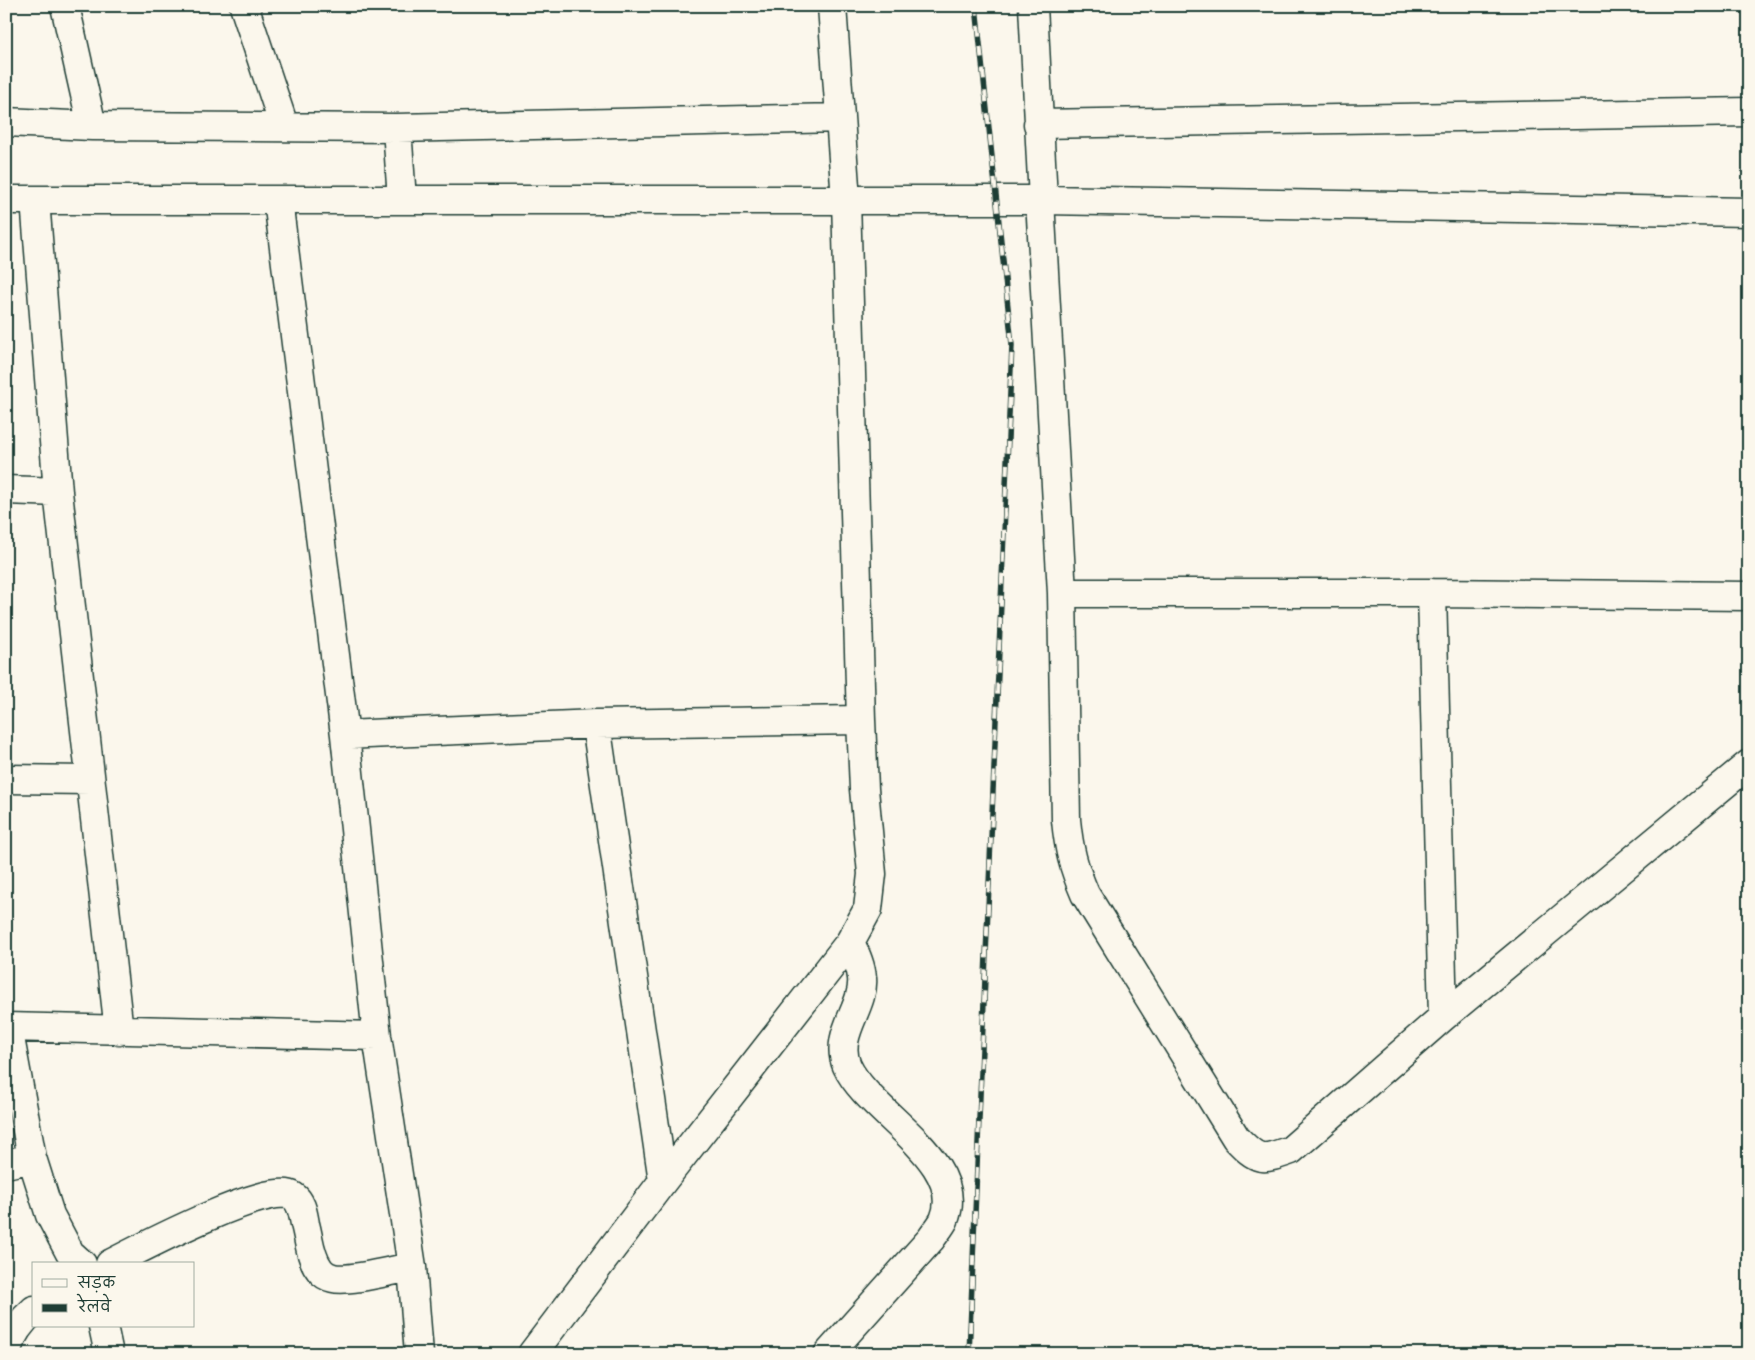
<svg xmlns="http://www.w3.org/2000/svg" width="1755" height="1360" font-family="'Architects Daughter','Playpen Sans Deva',sans-serif">
	<style>
		.lines { fill: none; stroke-linecap: round; stroke-linejoin: round }
		.minor-casing { stroke: #1f3d34; stroke-width: 31 }
		.minor { stroke: #fbf7ec; stroke-width: 28 }
		.rail-casing { stroke: #1f3d34; stroke-width: 5.5 }
		.rail { stroke: #fbf7ec; stroke-width: 4; stroke-dasharray: 11; stroke-linecap: butt }
	</style>
	<rect width="100%" height="100%" fill="#fbf7ec"/>
	<filter id="ink" filterUnits="userSpaceOnUse"><feTurbulence type="fractalNoise" baseFrequency=".02" numOctaves="2"/><feDisplacementMap in="SourceGraphic" scale="10" xChannelSelector="R" yChannelSelector="G"/><feConvolveMatrix kernelMatrix="1 2 1 2 8 2 1 2 1" color-interpolation-filters="sRGB"/></filter>
	<g filter="url(#ink)">
		<g class="lines">
			<defs>
				<path id="minor" d="M65,6L92,126
					M244,6L284,126
					M1033,6L1043,200
					M6,122L92,126L397,128L839,118
					M1038,124L1749,112
					M397,128L402,200
					M6,200H1043L1749,212
					M35,200L58,492L119,1031
					M278,200L345,735L377,1036L412,1267L419,1354
					M1040,200L1062,593L1066,820C1069,850 1073,866 1085,894L1236,1138C1258,1161 1261,1161 1291,1150L1443,1017L1749,764
					M6,490L58,492
					M1062,593H1432L1749,596
					M1432,593L1443,1017
					M596,724L663,1181
					M345,735L596,724L861,720
					M6,779L90,780
					M6,1027L377,1036
					M32,1158L50,1215L70,1253L82,1264
					M6,1164L32,1158L8,1027
					M110,1264C137,1250 270,1180 293,1196C302,1202 303,1214 305,1224C309,1238 310,1258 320,1270C323,1274 329,1277 333,1278C349,1282 393,1270 412,1267
					M103,1326L109,1354
					M6,1351C12,1334 20,1322 34,1310
					M532,1354L663,1181L850,942L868,909L872,874L864,789L861,720L846,200L832,6
					M828,1354L931,1239C935,1233 941,1226 944,1220C969,1161 868,1113 847,1066C833,1035 865,1007 862,978C861,965 855,953 850,942"/>
			</defs>
			<use href="#minor" class="minor-casing"/>
			<use href="#minor" class="minor"/>
			<defs>
				<path id="rail" d="M969,1354L1012,345L976,6"/>
			</defs>
			<use href="#rail" class="rail-casing"/>
			<use href="#rail" class="rail"/>
		</g>
	</g>
	<rect width="1755" height="1360" fill="none" stroke="#fbf7ec" stroke-width="25"/>
	<rect x="12" y="12" width="1730" height="1335" fill="none" stroke="#1f3d34" stroke-width="2" filter="url(#ink)"/>
	<rect x="32" y="1262" width="162" height="65" fill="#fbf7ec" stroke="#a3ada2"/>
	<rect x="42" y="1279" width="25" height="8" fill="#fbf7ec" stroke="#a3ada2"/>
	<text x="78" y="1288" font-size="15" fill="#1f3d34">सड़क</text>
	<rect x="42" y="1304" width="25" height="8" fill="#1f3d34" stroke="#a3ada2"/>
	<text x="78" y="1312" font-size="15" fill="#1f3d34">रेलवे</text>
</svg>
